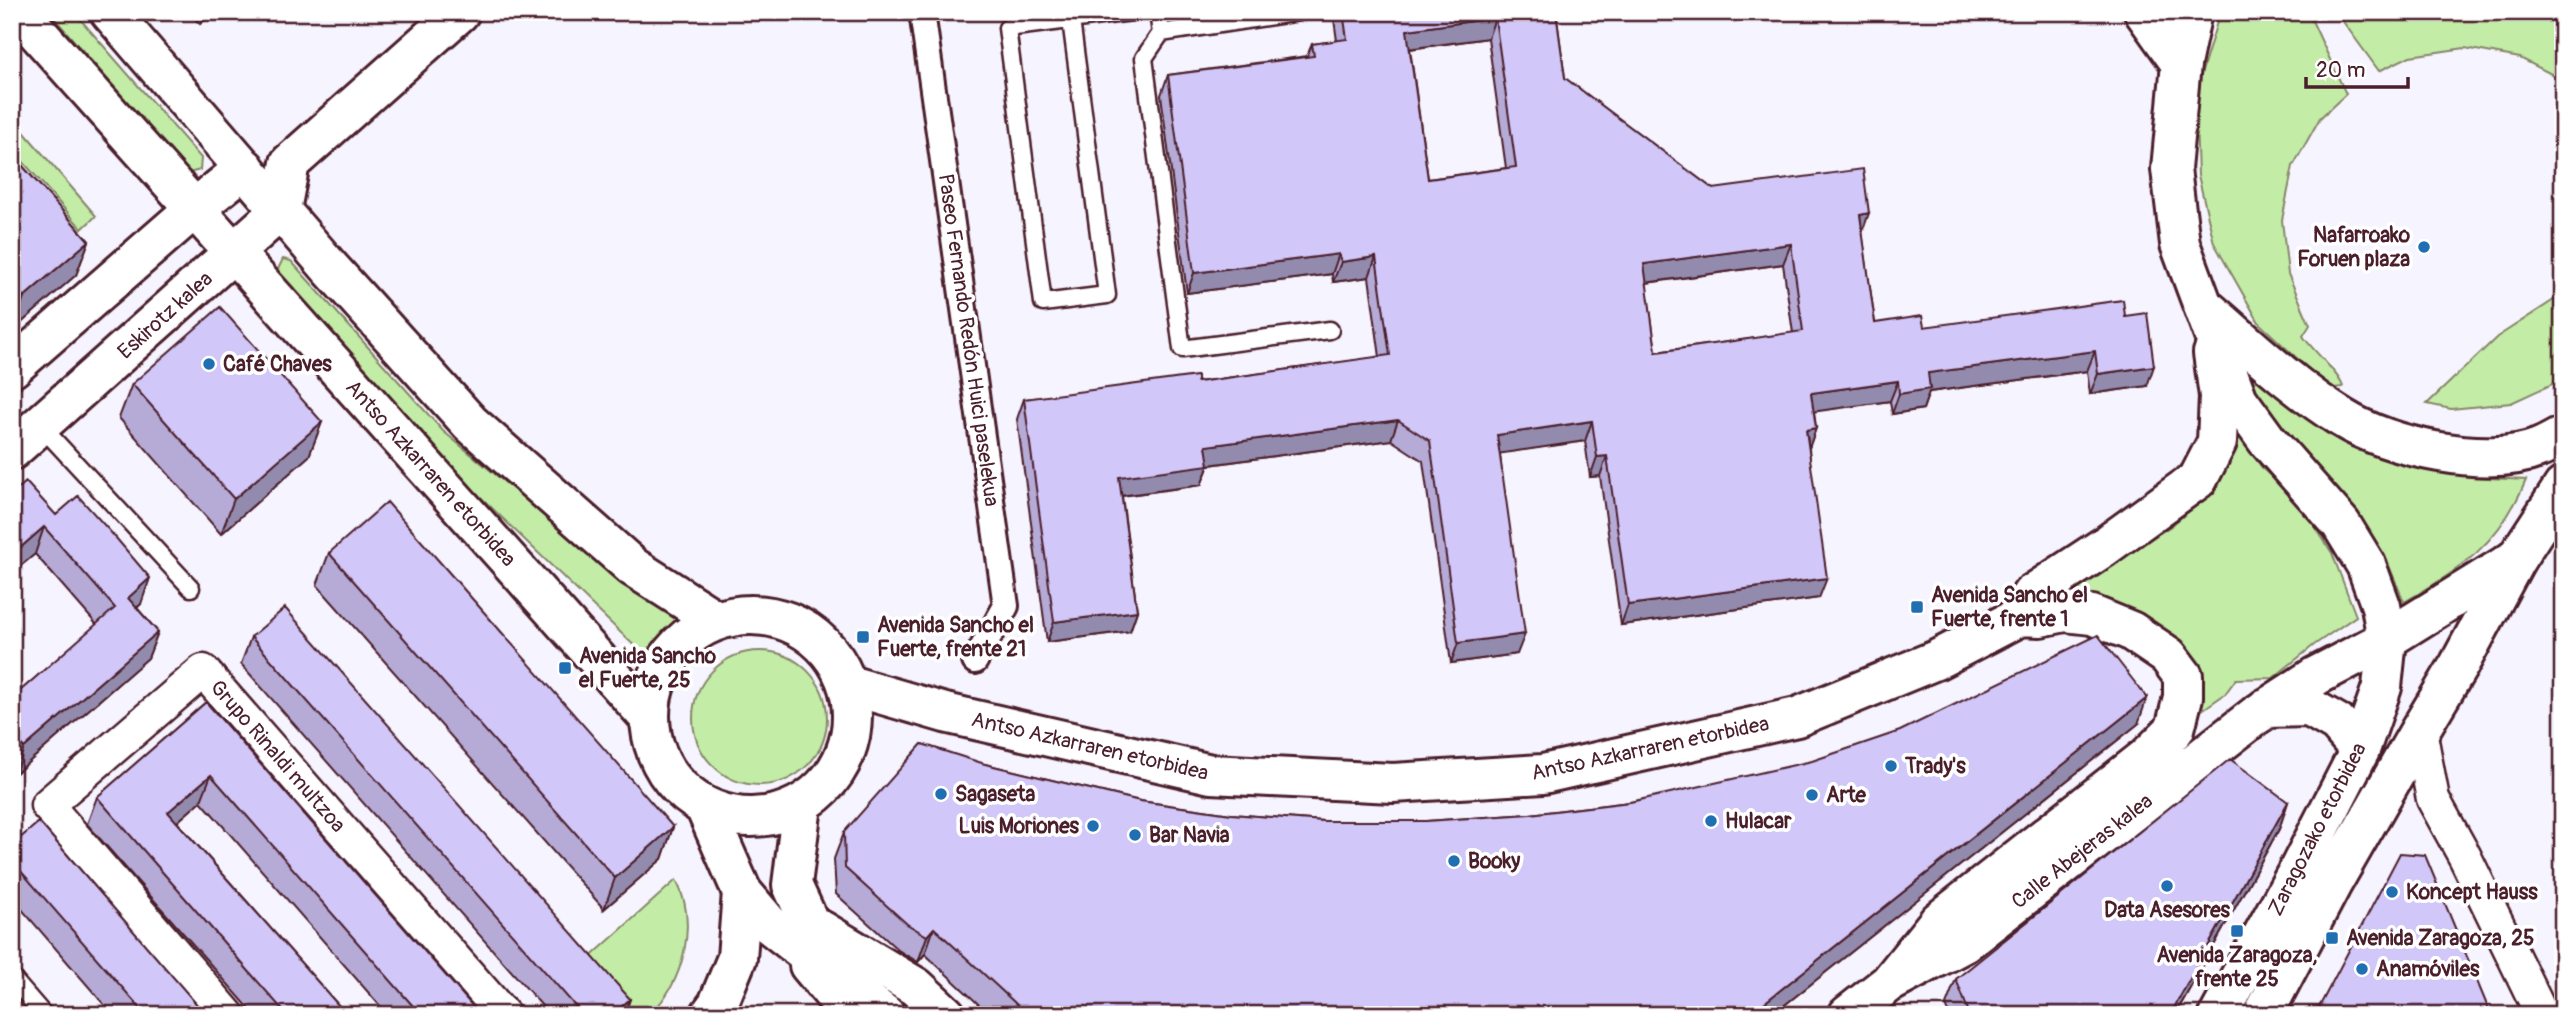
<svg xmlns="http://www.w3.org/2000/svg" width="2575" height="1027" font-family="Pangolin,sans-serif">
	<style>
		.green { fill: #c3eca7; stroke: #868669; stroke-width: 2 }
		.lines { fill: none; stroke-linecap: round; stroke-linejoin: round }
		.service-casing { stroke: #4a1f2b; stroke-width: 21 }
		.pedestrian-casing { stroke: #4a1f2b; stroke-width: 30 }
		.minor-casing { stroke: #4a1f2b; stroke-width: 37 }
		.tertiary-casing { stroke: #4a1f2b; stroke-width: 44 }
		.secondary-casing { stroke: #4a1f2b; stroke-width: 44 }
		.service { stroke: #fff; stroke-width: 16 }
		.pedestrian { stroke: #fff; stroke-width: 24 }
		.minor { stroke: #fff; stroke-width: 32 }
		.tertiary { stroke: #fff; stroke-width: 38 }
		.secondary { stroke: #fff; stroke-width: 38 }
		.wall { fill: #b5abd6; stroke: #4a1f2b; stroke-width: 2; fill-rule: evenodd }
		.shaded-wall { fill: #938bae; stroke: #4a1f2b; stroke-width: 2 }
		.building { fill: #d2c7f9; stroke: #4a1f2b; stroke-width: 2; fill-rule: evenodd }
		.poi-dot { fill: #1f6fb2; stroke: #fff; stroke-width: 2.5 }
		.labels { text-anchor: middle; stroke-width: 7; stroke-linejoin: round; paint-order: stroke }
		.poi-label { font-size: 21px; font-weight: bold; fill: #4a1f2b; stroke: #fff; text-anchor: start }
		.street-label { font-size: 21px; fill: #4a1f2b; stroke: #fff }
	</style>
	<rect width="100%" height="100%" fill="#f6f4fe"/>
	<filter id="ink" filterUnits="userSpaceOnUse"><feTurbulence type="fractalNoise" baseFrequency=".0143" numOctaves="2"/><feDisplacementMap in="SourceGraphic" scale="14" xChannelSelector="R" yChannelSelector="G"/><feConvolveMatrix kernelMatrix="1 2 1 2 8 2 1 2 1" color-interpolation-filters="sRGB"/></filter>
	<g filter="url(#ink)">
		<path class="green" d="M49,12H74L201,158L200,170L189,173Z
			M2220,12H2308L2346,94L2320,118L2293,166L2282,220L2288,274L2310,325L2303,336C2312,350 2340,374 2343,387L2334,388L2316,376L2260,324L2214,243L2198,175L2195,95Z
			M2336,12H2563V80L2520,58L2465,48L2410,56L2379,71Z
			M12,118L96,216L82,229L12,149Z
			M283,259L291,261L443,431L624,581L685,620L667,635L650,661L431,449L277,271Z
			M2563,294V379L2511,403L2451,409L2427,404L2497,337Z
			M2244,362L2378,456L2414,466L2469,477L2526,480C2500,543 2461,570 2404,602L2385,556L2353,509L2312,465L2254,394Z
			M2238,434L2263,469L2300,503L2332,553L2356,616L2314,645L2273,678L2236,679L2225,694L2175,729L2168,656L2057,598L2171,526L2211,492Z
			M693 718a67 67 0 1 1 134 0a67 67 0 1 1-134 0Z
			M676,880C698,922 685,982 649,1015H635L587,960Z"/>
		<g class="lines">
			<defs>
				<path id="service" d="M1158,12L1161,33L1299,12
					M1071,20L1107,295L1043,303L1007,28L1132,12
					M1161,33L1144,58L1182,349L1330,330
					M40,425L191,588
					M12,978L44,1015"/>
				<path id="pedestrian" d="M922,12L1006,606L975,661"/>
				<path id="minor" d="M2420,730L2433,799L2465,857L2542,1015
					M228,1015L47,805L203,671L504,1015"/>
				<path id="tertiary" d="M2144,12L2181,64
					M281,210L290,163L460,12
					M2021,616L2031,595L2104,547L2198,479L2217,442L2219,396L2213,353
					M849,685L945,713L1211,774L1393,783L1543,774L1797,717L1936,660L2021,616L2040,617L2065,612L2092,615L2131,631L2168,656L2183,676V697L2175,729L2147,757L1939,921L1889,983
					M2266,708L2309,707L2337,723L2360,750
					M821,930L916,987L946,1015
					M809,965L851,1015
					M710,1015L718,1004L737,958L742,892
					M1848,1015L1889,983L1964,943L2255,716L2316,676L2387,639L2516,559"/>
				<path id="secondary" d="M19,12L647,715
					M110,12L330,268L470,423L633,567L716,620
					M2192,12L2181,64L2171,169L2180,244L2238,400L2267,440L2341,524L2366,565L2381,606L2387,639L2382,687L2360,750L2301,865L2219,1015
					M2208,310C2251,347 2294,388 2342,418C2388,447 2487,469 2539,448C2547,445 2555,440 2563,436
					M12,368L194,209L245,168
					M12,450L281,210
					M650 716a101 101 0 1 1 202 0a101 101 0 1 1-202 0Z
					M802,805L792,885L810,924L848,959
					M705,807L742,892L769,924L885,1015
					M2263,1015L2333,882L2420,730L2459,665L2516,559L2563,487"/>
			</defs>
			<use href="#service" class="service-casing"/>
			<use href="#pedestrian" class="pedestrian-casing"/>
			<use href="#minor" class="minor-casing"/>
			<use href="#tertiary" class="tertiary-casing"/>
			<use href="#secondary" class="secondary-casing"/>
			<use href="#service" class="service"/>
			<use href="#pedestrian" class="pedestrian"/>
			<use href="#minor" class="minor"/>
			<use href="#tertiary" class="tertiary"/>
			<use href="#secondary" class="secondary"/>
		</g>
		<path class="wall" d="M189,12H213L200,24Z
			M1333,12H1556L1565,78L1713,189L1862,232L1875,323L1924,327L2125,316L2147,386L2090,394L2087,371L1929,392L1923,409L1892,414L1890,401L1814,411L1816,428L1809,448L1819,598L1621,625L1600,476L1590,477L1585,441L1500,453L1517,654L1451,663L1423,461L1391,440L1209,465L1201,485L1122,496L1137,611L1130,631L1047,642L1017,419L1024,399L1197,382L1380,357L1369,277L1333,282L1332,274L1187,293L1161,95L1168,75L1307,56L1312,44L1337,41ZM1488,38L1506,168L1428,179L1410,49ZM1783,264L1793,333L1656,352L1646,283Z
			M12,154L89,241L76,275L12,331Z
			M132,384L322,422L309,456L221,534L119,418Z
			M12,494L56,515L141,604L137,608L158,632L148,658L15,774L12,771V698L97,625L35,554L12,573Z
			M329,553L673,827L662,859L604,909L317,585Z
			M251,637L630,999L624,1015H550L241,664Z
			M206,702L474,1015H388L201,801L177,822L347,1015H255L87,824L97,797Z
			M2138,724L1772,1015H990L925,954L918,962L898,950L836,894L834,859L844,832L985,764L1140,801L1231,814L1323,821H1426L1530,814L1630,802Z
			M2288,802L2279,829L2175,1015H1950L1946,1005L1956,979Z
			M12,845L206,1015H113L12,898Z"/>
		<path class="shaded-wall" d="M204,12H213L200,24Z
			M1495,18L1488,38L1400,50L1407,30Z
			M1869,213L1862,233L1860,215Z
			M89,241L76,275L12,331L24,297Z
			M1791,244L1783,264L1637,284L1644,264Z
			M1339,254L1332,274L1187,293L1194,273Z
			M1376,257L1369,277L1333,282L1341,262Z
			M2095,351L2087,371L1929,392L1923,409L1892,414L1899,394L1928,373Z
			M2154,366L2147,386L2090,394L2098,374Z
			M1898,381L1890,401L1804,413L1811,393Z
			M1398,420L1391,440L1209,465L1201,485L1112,497L1119,477L1206,446Z
			M1592,421L1585,441L1490,455L1497,435Z
			M322,422L309,456L221,534L234,499Z
			M1816,428L1809,448L1806,430Z
			M1607,456L1600,476L1590,477L1597,457Z
			M44,527L35,554L12,573V555Z
			M150,578L141,604L118,624L128,598Z
			M1827,578L1819,598L1621,625L1628,605Z
			M1137,611L1130,631L1047,642L1054,622Z
			M158,632L148,658L15,774L24,748Z
			M1525,634L1517,654L1451,663L1458,643Z
			M2147,698L2138,724L1772,1015H1749Z
			M211,775L201,801L159,838L168,812Z
			M2288,802L2279,829L2175,1015H2170Z
			M673,827L662,859L604,909L615,878Z
			M934,928L925,954L918,962L927,936Z
			M630,999L624,1015H612Z"/>
		<path class="building" d="M1343,12H1556L1565,78L1713,189L1863,169L1869,213L1860,215L1875,323L1922,316L1924,327L2123,300L2125,316L2147,313L2154,366L2098,374L2095,351L1928,373L1930,389L1899,394L1898,381L1811,393L1816,428L1806,430L1827,578L1628,605L1607,456L1597,457L1592,421L1497,435L1525,634L1458,643L1430,441L1398,420L1206,446L1209,465L1119,477L1137,611L1054,622L1024,399L1197,376V382L1390,355L1376,257L1341,262L1339,254L1194,273L1168,75L1314,56L1312,44L1347,39ZM1495,18L1516,167L1428,179L1407,30ZM1791,244L1803,331L1656,352L1644,264Z
			M12,154L89,241L24,297L12,284Z
			M220,307L322,422L234,499L132,384Z
			M26,482L56,515L78,496L116,538L150,578L128,598L158,632L24,748L12,734V698L115,608L44,527L12,555V494Z
			M387,502L673,827L615,878L329,553Z
			M285,608L630,999L612,1015H583L251,637Z
			M2098,635L2147,698L1749,1015H1028L934,928L927,936L907,924L845,868L844,832L922,744L985,764L1140,801L1231,814L1323,821H1426L1530,814L1630,802L1812,761L1900,731Z
			M206,702L476,1010L470,1015H403L413,1006L211,775L168,812L347,1015H287L97,797Z
			M2230,759L2288,802L2170,1015H1970L1956,979Z
			M39,822L206,1015H146L12,861V845Z
			M2400,853L2425,855L2491,1015H2315Z"/>
	</g>
	<g class="poi-dot">
		<circle cx="2424" cy="247" r="7"/>
		<circle cx="209" cy="364" r="7"/>
		<rect x="1910" y="600" width="14" height="14" rx="3.5"/>
		<rect x="856" y="630" width="14" height="14" rx="3.5"/>
		<rect x="558" y="661" width="14" height="14" rx="3.5"/>
		<circle cx="1891" cy="766" r="7"/>
		<circle cx="941" cy="794" r="7"/>
		<circle cx="1812" cy="795" r="7"/>
		<circle cx="1711" cy="821" r="7"/>
		<circle cx="1093" cy="826" r="7"/>
		<circle cx="1135" cy="835" r="7"/>
		<circle cx="1454" cy="861" r="7"/>
		<circle cx="2167" cy="886" r="7"/>
		<circle cx="2392" cy="892" r="7"/>
		<rect x="2230" y="924" width="14" height="14" rx="3.5"/>
		<rect x="2325" y="931" width="14" height="14" rx="3.5"/>
		<circle cx="2362" cy="969" r="7"/>
	</g>
	<g class="labels">
		<g class="poi-label">
			<text x="2410" y="242" text-anchor="end">Nafarroako<tspan x="2410" dy="24">Foruen plaza</tspan></text>
			<text x="223" y="371">Café Chaves</text>
			<text x="1931" y="602">Avenida Sancho el<tspan x="1931" dy="24">Fuerte, frente 1</tspan></text>
			<text x="877" y="632">Avenida Sancho el<tspan x="877" dy="24">Fuerte, frente 21</tspan></text>
			<text x="579" y="663">Avenida Sancho<tspan x="579" dy="24">el Fuerte, 25</tspan></text>
			<text x="1905" y="773">Trady's</text>
			<text x="955" y="801">Sagaseta</text>
			<text x="1826" y="802">Arte</text>
			<text x="1725" y="828">Hulacar</text>
			<text x="1079" y="833" text-anchor="end">Luis Moriones</text>
			<text x="1149" y="842">Bar Navia</text>
			<text x="1468" y="868">Booky</text>
			<text x="2406" y="899">Koncept Hauss</text>
			<text x="2167" y="917" text-anchor="middle">Data Asesores</text>
			<text x="2346" y="945">Avenida Zaragoza, 25</text>
			<text x="2237" y="962" text-anchor="middle">Avenida Zaragoza,<tspan x="2237" dy="24">frente 25</tspan></text>
			<text x="2376" y="976">Anamóviles</text>
		</g>
		<g class="street-label">
			<text transform="translate(165 315) rotate(-42)" y="7">Eskirotz kalea</text>
			<text transform="translate(969 340) rotate(82)" y="7">Paseo Fernando Redón Huici paselekua</text>
			<text transform="translate(431 473) rotate(48)" y="7">Antso Azkarraren etorbidea</text>
			<text transform="translate(1090 746) rotate(13)" y="7">Antso Azkarraren etorbidea</text>
			<text transform="translate(1650 748) rotate(-12)" y="7">Antso Azkarraren etorbidea</text>
			<text transform="translate(278 756) rotate(49)" y="7">Grupo Rinaldi multzoa</text>
			<text transform="translate(2317 829) rotate(-63)" y="7">Zaragozako etorbidea</text>
			<text transform="translate(2082 851) rotate(-38)" y="7">Calle Abejeras kalea</text>
		</g>
	</g>
	<rect width="2575" height="1027" fill="none" stroke="#fff" stroke-width="42"/>
	<rect x="21" y="21" width="2533" height="985" fill="none" stroke="#4a1f2b" stroke-width="2.5" filter="url(#ink)"/>
	<path d="M2306 77v10h102v-10" fill="none" stroke="#4a1f2b" stroke-width="3.5"/>
	<text x="2316" y="77" font-size="21" fill="#4a1f2b" stroke="#ffffff" stroke-width="5" paint-order="stroke">20 m</text>
</svg>
